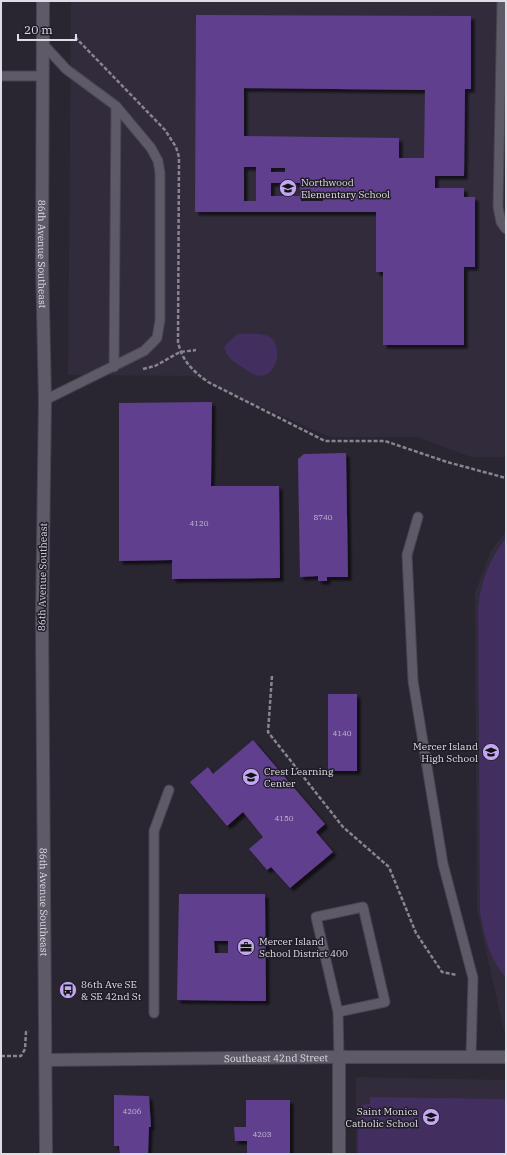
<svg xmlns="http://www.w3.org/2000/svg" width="507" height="1155" font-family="'IBM Plex Serif',serif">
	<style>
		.built { fill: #312b3c }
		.green { fill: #422e5f }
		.building { fill: #613f8e; fill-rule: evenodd; filter: url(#shadow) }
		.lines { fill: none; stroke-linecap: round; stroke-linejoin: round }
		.lane-casing { stroke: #47454d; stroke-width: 11 }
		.street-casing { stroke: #47454d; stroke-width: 14 }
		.path { stroke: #87858e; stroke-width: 2.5; stroke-dasharray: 4 2; stroke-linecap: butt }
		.lane { stroke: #5f5a67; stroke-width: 9 }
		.street { stroke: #5f5a67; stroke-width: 12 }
		.labels { text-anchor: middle; stroke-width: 3; stroke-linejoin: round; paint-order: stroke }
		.number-label { font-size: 8px; fill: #c0b6ce }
		.poi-label { font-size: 10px; fill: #dfdde4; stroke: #201c27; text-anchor: start }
		.street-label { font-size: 10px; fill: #dfdde4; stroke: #201c27 }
	</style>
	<defs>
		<filter id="shadow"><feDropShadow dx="3.5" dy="3.5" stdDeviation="1" flood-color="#0009"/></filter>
	</defs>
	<rect width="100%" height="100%" fill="#292631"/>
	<path class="built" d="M71,1H506V457H471L417,437H330L192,376L68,375Z
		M506,531V1031H504L477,910L475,593L491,551Z
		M356,1077L506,1080V1154H356Z"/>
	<path class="green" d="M237,334C246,334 262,332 270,337C283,346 278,375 261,376C254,376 247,370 242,367C234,363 226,356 224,347Z
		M506,538V978C490,960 484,936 480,912L478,608C481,581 489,559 506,538Z
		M370,1097L506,1099V1154H358V1129L361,1105L370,1104Z"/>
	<path class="building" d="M196,15L471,16V89H465L464,176H435V188H464V197H475V267H464V345H383V272H376V212H195ZM244,88L425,90L424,158H399V138L244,136ZM244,167H256V201H244ZM271,168H285V172H271ZM271,183H300V196H271ZM301,197L323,198V201H301Z
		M212,402L211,486H279L280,578L172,579V560L119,561V403Z
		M346,453L348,577H327V581H318V576L300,577L298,459L304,454Z
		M328,694H357V771H328Z
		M253,740L325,824L316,832L333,852L290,888L271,867L267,870L249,849L263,837L243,812L227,826L190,782L208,767L213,774Z
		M179,894H265L266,1001L177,1000ZM214,941H228V953H215Z
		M114,1095L149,1096L151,1127H149L148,1154H120L119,1146H114Z
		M246,1100H290V1154H247V1141H235L234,1127H246Z"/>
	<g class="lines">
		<defs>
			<path id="lane" d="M502,1L498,207L501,222L506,229
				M43,44L66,69L116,106L151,148L158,161L160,173V320L157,338L144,351L45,400
				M1,76H43
				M114,367L116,106
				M418,517L407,555L413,681L443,864L473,978L471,1057
				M338,1012L316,917L363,907L385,1002L338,1012L339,1057
				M154,1013V831L169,790"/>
			<g id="street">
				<path id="s1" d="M43,1L42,261L45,400L42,622L46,1154"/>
				<path d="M339,1057V1154"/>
				<path id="s2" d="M46,1060L339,1057H506"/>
			</g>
		</defs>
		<use href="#lane" class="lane-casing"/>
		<use href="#street" class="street-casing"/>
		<path class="path" d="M75,37L165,130L176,147L179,157L178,342C182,361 193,371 208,382L325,441H385L447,462L506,478
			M143,369L155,366L180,352L196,350
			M272,676L268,732L343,827L389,867L416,933L442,972L457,975
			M1,1056H21L25,1049L26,1032L29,1031"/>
		<use href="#lane" class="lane"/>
		<use href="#street" class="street"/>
	</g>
	<defs>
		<symbol id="school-disc" viewBox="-11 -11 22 22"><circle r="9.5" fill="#c3a7f2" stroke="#201c27"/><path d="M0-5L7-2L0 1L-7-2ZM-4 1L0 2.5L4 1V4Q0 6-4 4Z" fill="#111"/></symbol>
		<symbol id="office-disc" viewBox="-11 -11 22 22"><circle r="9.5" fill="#c3a7f2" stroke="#201c27"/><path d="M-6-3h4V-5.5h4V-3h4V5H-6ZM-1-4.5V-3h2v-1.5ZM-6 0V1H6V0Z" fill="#111"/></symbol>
		<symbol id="bus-disc" viewBox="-11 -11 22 22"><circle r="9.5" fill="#c3a7f2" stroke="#201c27"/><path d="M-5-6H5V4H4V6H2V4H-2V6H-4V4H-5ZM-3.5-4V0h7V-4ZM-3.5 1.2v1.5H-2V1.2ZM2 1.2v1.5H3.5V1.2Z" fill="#111"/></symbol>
	</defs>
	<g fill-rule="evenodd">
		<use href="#school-disc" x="278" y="178" width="20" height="20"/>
		<use href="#school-disc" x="481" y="742" width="20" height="20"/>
		<use href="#school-disc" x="241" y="767" width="20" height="20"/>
		<use href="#office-disc" x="236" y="937" width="20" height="20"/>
		<use href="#bus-disc" x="58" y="980" width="20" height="20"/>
		<use href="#school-disc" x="421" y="1107" width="20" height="20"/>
	</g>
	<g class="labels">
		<g class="number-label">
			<text x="323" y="520">8740</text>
			<text x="199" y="526">4120</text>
			<text x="342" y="736">4140</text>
			<text x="284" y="821">4150</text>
			<text x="132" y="1114">4206</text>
			<text x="262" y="1137">4203</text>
		</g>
		<g class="poi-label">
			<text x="301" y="186">Northwood<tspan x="301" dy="12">Elementary School</tspan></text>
			<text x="478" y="750" text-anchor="end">Mercer Island<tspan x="478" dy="12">High School</tspan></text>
			<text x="264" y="775">Crest Learning<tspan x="264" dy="12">Center</tspan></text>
			<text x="259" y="945">Mercer Island<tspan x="259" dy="12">School District 400</tspan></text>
			<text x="81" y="988">86th Ave SE<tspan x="81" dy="12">&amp; SE 42nd St</tspan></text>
			<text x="418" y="1115" text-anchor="end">Saint Monica<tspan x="418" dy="12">Catholic School</tspan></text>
		</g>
		<g class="street-label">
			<text dy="4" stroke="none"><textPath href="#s1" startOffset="253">86th Avenue Southeast</textPath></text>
			<text transform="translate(42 577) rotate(-89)" y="4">86th Avenue Southeast</text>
			<text dy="4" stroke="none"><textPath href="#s1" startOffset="901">86th Avenue Southeast</textPath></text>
			<text dy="4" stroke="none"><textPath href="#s2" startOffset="230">Southeast 42nd Street</textPath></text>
		</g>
	</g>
	<rect width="507" height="1155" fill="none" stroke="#dfdde4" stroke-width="4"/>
	<path d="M18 34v6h58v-6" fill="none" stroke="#dfdde4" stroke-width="2"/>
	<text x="24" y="34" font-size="12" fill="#dfdde4" stroke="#201c27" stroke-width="3" paint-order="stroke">20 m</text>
</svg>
